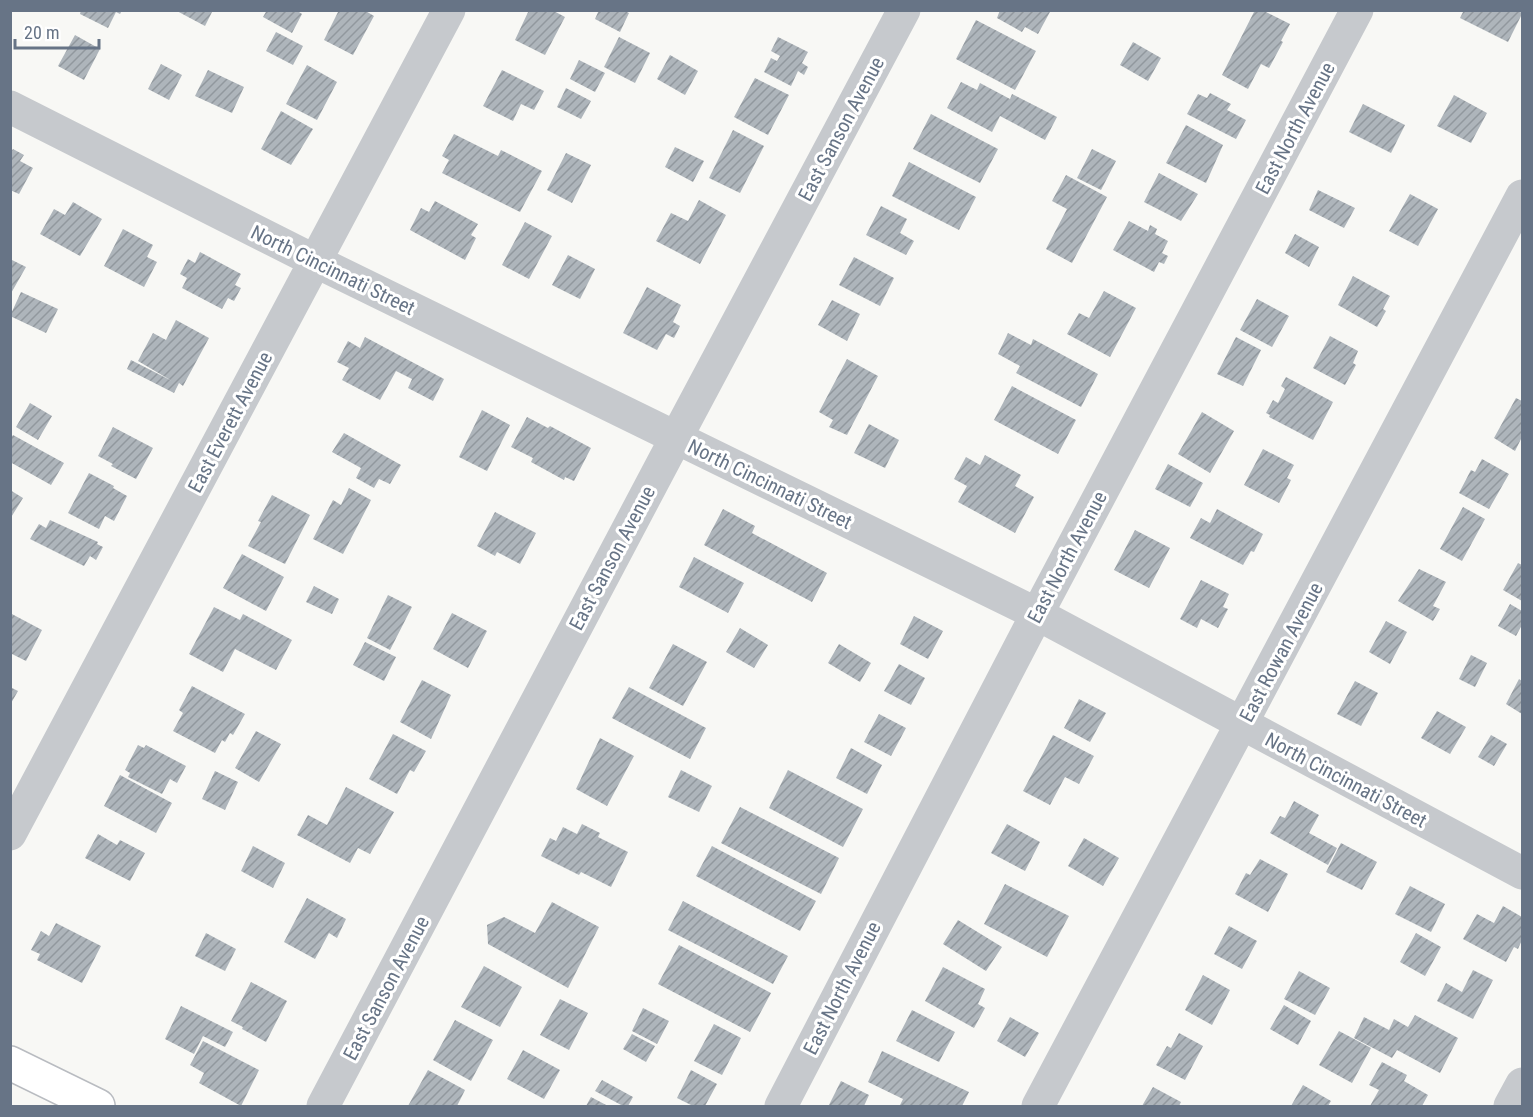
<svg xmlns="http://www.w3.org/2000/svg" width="1533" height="1117" font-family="'Roboto Condensed',sans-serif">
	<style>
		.building { fill: url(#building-hatch) }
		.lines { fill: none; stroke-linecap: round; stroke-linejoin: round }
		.major-casing { stroke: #b9bcc1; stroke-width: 36 }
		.minor { stroke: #c6c9cd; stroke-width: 33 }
		.major { stroke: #fff; stroke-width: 33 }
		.labels { text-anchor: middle; stroke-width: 6; stroke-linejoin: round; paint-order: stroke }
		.street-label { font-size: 20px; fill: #677486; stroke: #fff }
	</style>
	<defs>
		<pattern id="building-hatch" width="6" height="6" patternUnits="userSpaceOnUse" patternTransform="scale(1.5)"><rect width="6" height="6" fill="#aeb5bb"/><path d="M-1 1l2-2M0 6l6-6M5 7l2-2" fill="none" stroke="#91989e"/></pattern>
	</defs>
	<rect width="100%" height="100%" fill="#f8f8f5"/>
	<path class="building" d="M81,10H122L120,14L116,12L108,28L80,14Z
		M175,10H213L205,26Z
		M267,10H296L302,14L292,33L263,17Z
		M339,10H364L374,16L353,55L324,40Z
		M529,10H552L565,17L545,55L515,40Z
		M599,10H623L629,13L620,32L595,19Z
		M1000,10H1051L1038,34L1025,27L1022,32L997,18Z
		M1255,10H1262L1290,24L1281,41L1283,42L1269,68L1261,64L1248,89L1222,75Z
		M1464,10H1519L1522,14L1508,42L1460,18Z
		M976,20L1036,51L1015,90L956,59Z
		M276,32L303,46L293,65L266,51Z
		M75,35L100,49L84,80L58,66Z
		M619,37L650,53L635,83L604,67Z
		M778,37L808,52L802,63L808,67L804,75L798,71L791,86L764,72L771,58L777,61L780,56L771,51Z
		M1133,42L1161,58L1148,81L1120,65Z
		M670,55L698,71L685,95L657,79Z
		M579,60L605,73L595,92L570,79Z
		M161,64L182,75L169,100L148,89Z
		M307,65L337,82L317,120L286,104Z
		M208,70L244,87L232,113L195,96Z
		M502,70L544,91L534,110L521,104L513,121L483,106Z
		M755,78L789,95L768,135L734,117Z
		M961,82L977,90L980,83L1010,99L1012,94L1057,117L1045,140L1000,116L992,132L947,108Z
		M566,88L591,101L581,119L557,107Z
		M1210,93L1231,104L1227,110L1246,120L1236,139L1187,114L1198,94L1207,98Z
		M1454,95L1487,113L1471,143L1437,126Z
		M1363,104L1405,125L1391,153L1349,132Z
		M281,111L313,129L291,165L261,149Z
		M931,114L998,149L980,183L913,149Z
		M1186,125L1223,145L1206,183L1166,163Z
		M733,130L764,146L740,193L709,178Z
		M454,134L498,156L501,150L542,171L520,212L442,173L449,160L442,156Z
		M675,147L704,161L693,182L665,167Z
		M13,149L24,155L20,161L33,168L19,194L10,190V153Z
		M1092,149L1116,161L1101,190L1077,178Z
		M566,153L591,165L572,203L547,190Z
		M909,162L976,197L959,230L892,196Z
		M1159,173L1198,194L1181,221L1144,202Z
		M1066,175L1107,197L1072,263L1046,249L1067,209L1052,201Z
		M1318,190L1355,208L1344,228L1309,210Z
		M1410,194L1438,209L1418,246L1389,231Z
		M699,200L726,215L700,264L656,241L671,213L688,221Z
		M435,201L478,224L471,235L476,238L465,260L410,230L421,208L429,212Z
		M73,202L102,219L80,256L40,234L54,209L65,215Z
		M881,206L907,219L900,233L914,241L906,255L866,235Z
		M1129,221L1148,231L1150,225L1157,229L1155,234L1168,241L1162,253L1168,256L1164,264L1159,262L1154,272L1113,250Z
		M525,222L552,236L529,279L502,265Z
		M123,229L153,245L147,257L157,262L144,287L104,266Z
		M1295,234L1319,247L1309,267L1285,253Z
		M200,252L241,274L235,285L241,288L234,301L228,298L222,309L182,288L187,278L180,274L188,259L195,263Z
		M568,255L595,269L580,299L552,285Z
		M854,257L894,278L880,306L839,285Z
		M10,259L26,267L10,295Z
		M1353,276L1390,296L1383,309L1386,311L1377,327L1338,305Z
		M647,287L681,305L673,322L680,326L674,338L666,334L657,350L623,333Z
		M1104,291L1136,308L1110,357L1067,334L1079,313L1089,318Z
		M21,292L58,309L46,333L10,316Z
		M1257,299L1289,316L1272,347L1240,330Z
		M832,300L860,314L847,341L818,325Z
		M176,320L209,338L183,386L179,383L174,393L127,369L131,360L172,381L138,361L153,333L166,340Z
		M1008,333L1031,345L1033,339L1098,374L1081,407L1016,373L1020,366L998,354Z
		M1330,336L1358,351L1353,363L1356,365L1345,385L1313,368Z
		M365,337L444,379L433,401L408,388L412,379L396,371L380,400L342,380L349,368L337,362L348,341L360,348Z
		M1236,337L1261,350L1243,386L1217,374Z
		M847,359L878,376L847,435L829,427L833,420L819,412Z
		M1286,377L1333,402L1313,440L1269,417L1270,415L1266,413L1273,400L1278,403L1285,389L1281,386Z
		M1012,386L1076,420L1058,454L994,420Z
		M1516,398L1522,401V437L1515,451L1494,438Z
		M30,403L52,416L38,440L16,427Z
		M482,410L510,425L487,471L459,457Z
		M1202,412L1234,431L1210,473L1178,454Z
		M527,417L548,428L550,426L591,448L574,481L565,477L564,480L531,462L533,458L511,447Z
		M869,424L899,440L885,468L854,453Z
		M113,427L153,448L136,479L111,466L113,464L98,456Z
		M344,433L401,465L390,484L379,479L374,488L356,478L361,468L332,452Z
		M13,435L64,463L51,485L10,462V439Z
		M1263,449L1294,465L1287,478L1291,480L1279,503L1244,485Z
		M985,455L1021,475L1015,486L1034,497L1015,533L958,502L967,486L954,479L966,457L980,465Z
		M1482,459L1509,474L1489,509L1459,493L1471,470L1475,472Z
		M1168,464L1203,483L1190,507L1155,489Z
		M89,473L114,486L113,488L127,496L114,521L105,516L99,529L68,513Z
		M349,488L371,500L343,554L313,539L333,500L341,505Z
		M10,490L23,498L10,519Z
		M272,495L310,515L285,564L248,546L261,522L258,521Z
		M1463,507L1485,519L1462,561L1440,549Z
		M723,509L755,526L752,533L827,573L812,602L704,545Z
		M1217,509L1263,534L1254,552L1251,551L1243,565L1190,538L1201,518L1210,523Z
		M495,512L536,533L520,564L497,552L495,556L477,546Z
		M50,520L98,542L97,544L103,547L96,560L90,556L84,566L30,539L39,524L46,528Z
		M1135,530L1170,548L1149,588L1114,570Z
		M242,554L284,577L266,611L223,588Z
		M694,557L744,583L728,613L679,587Z
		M1518,563L1522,565V601L1503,590Z
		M1419,569L1446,582L1433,606L1440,609L1433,621L1398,601Z
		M1201,580L1229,594L1223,607L1228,609L1218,628L1201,619L1197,628L1180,619Z
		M314,586L339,599L332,614L306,602Z
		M388,595L412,607L390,650L367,638Z
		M1510,604L1522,611V625L1516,636L1498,626Z
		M214,607L240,620L243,614L292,640L276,670L235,649L223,672L189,654Z
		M10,613L42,630L26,661L10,653Z
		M452,613L487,631L468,668L433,649Z
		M914,616L943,631L928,659L900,644Z
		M1386,621L1407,632L1390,664L1369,652Z
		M740,628L768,645L754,668L726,652Z
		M365,642L396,657L384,681L353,665Z
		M673,644L707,662L683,706L649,688Z
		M839,644L871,663L860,682L828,663Z
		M1471,655L1487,663L1475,687L1459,679Z
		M899,664L925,678L911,705L884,691Z
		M1519,679L1522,681V714L1506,704Z
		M422,680L451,695L431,739L400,722Z
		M1355,681L1378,693L1361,726L1337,714Z
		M192,686L245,714L233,735L230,733L225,742L222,740L215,753L173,731L183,713L179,710Z
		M10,687L18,691L10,705Z
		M629,687L706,728L690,759L612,718Z
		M1079,699L1106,713L1090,742L1064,728Z
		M1437,711L1466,727L1450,754L1421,738Z
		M879,714L906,728L891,756L864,742Z
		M256,731L281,744L259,782L235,768Z
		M393,734L426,751L414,772L410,770L397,794L369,779Z
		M1053,735L1094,756L1079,784L1065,777L1050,805L1023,791Z
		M1491,735L1507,744L1494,766L1478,757Z
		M600,738L634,756L607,806L576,789Z
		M138,745L144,748L146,745L186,766L177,783L170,779L162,794L128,777L130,773L125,770Z
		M851,748L882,765L867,794L836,778Z
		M681,770L712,786L699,812L668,797Z
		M788,770L863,809L843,847L769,808Z
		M215,771L238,782L225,810L202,799Z
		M120,775L172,803L156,833L104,806Z
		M346,787L394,812L370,854L358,848L350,863L297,835L308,815L327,825Z
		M1294,801L1319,815L1309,833L1337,848L1328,865L1270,833L1280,816L1285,818Z
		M740,807L839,858L821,894L721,843Z
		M582,824L600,833L598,837L628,852L611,887L581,872L579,875L541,856L550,838L556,841L563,827L577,834Z
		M1007,824L1040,842L1025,871L991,853Z
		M98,834L117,845L120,840L145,853L130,881L85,858Z
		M1084,838L1119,858L1103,886L1068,866Z
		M1341,843L1377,862L1362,890L1326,872Z
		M253,846L285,863L273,888L241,871Z
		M712,846L816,901L800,931L696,876Z
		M1260,859L1288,874L1268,912L1235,894L1246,873L1250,875Z
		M1005,884L1069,916L1047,957L984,924Z
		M1410,886L1445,904L1431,932L1395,914Z
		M307,898L346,919L337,938L329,933L315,959L284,942Z
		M683,901L788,956L773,984L668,930Z
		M552,902L599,927L568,988L488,944L487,925L504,917L535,933Z
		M1503,906L1522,917V940L1518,949L1514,947L1506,962L1463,939L1477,914L1494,923Z
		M958,920L1002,947L986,971L943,944Z
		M56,923L101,946L82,983L37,960L40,954L31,950L41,931L49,936Z
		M1229,926L1257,941L1242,969L1214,954Z
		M206,933L236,949L225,971L195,956Z
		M1416,933L1441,947L1425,976L1400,962Z
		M679,945L771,993L750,1032L658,984Z
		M484,966L522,987L500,1027L461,1007Z
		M943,967L985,989L978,1004L985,1008L974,1028L925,1001Z
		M1473,970L1493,980L1473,1019L1437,1001L1446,983L1462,992Z
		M1299,971L1330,988L1315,1015L1284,999Z
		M1203,975L1230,990L1212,1025L1185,1010Z
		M251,982L287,1001L266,1042L242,1029L243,1027L231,1021Z
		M560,999L588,1013L569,1050L540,1035Z
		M1284,1005L1311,1021L1298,1045L1270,1029Z
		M181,1006L233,1032L225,1047L203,1036L194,1054L165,1039Z
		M643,1008L669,1021L657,1044L632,1031Z
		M912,1010L955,1032L939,1062L896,1041Z
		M1415,1015L1458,1038L1440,1073L1397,1050L1392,1058L1354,1038L1364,1017L1389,1030L1394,1019L1408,1027Z
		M1010,1017L1039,1033L1025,1057L997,1041Z
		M455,1020L493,1040L471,1081L433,1060Z
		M714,1024L741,1038L722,1075L694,1061Z
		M1339,1031L1371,1048L1352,1083L1319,1065Z
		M1179,1033L1203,1046L1185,1080L1156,1065L1167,1046L1171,1048Z
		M632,1034L655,1046L646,1062L623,1049Z
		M203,1041L259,1070L241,1106L199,1083L204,1073L190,1065Z
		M523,1050L560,1070L544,1099L507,1079Z
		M882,1051L969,1092L962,1106H904L900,1105L903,1099L868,1082Z
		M1382,1062L1407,1075L1404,1081L1428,1095L1422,1106H1370L1379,1090L1369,1085Z
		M428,1070L465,1090L457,1106H408Z
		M691,1070L717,1084L705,1106H693L677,1098Z
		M602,1080L633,1097L628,1106H623L595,1091Z
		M841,1081L869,1095L864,1106H833L829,1105Z
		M1303,1085L1331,1101L1328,1106H1291Z
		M1153,1087L1181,1102L1179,1106H1142Z
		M591,1097L608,1106H586Z"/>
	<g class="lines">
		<defs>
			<path id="major" d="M10,1063L98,1106"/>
		</defs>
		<use href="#major" class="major-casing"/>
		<path class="minor" d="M10,107L315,261L1037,614L1522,873
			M10,834L449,10
			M323,1106L676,438L904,10
			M781,1106L1037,614L1357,10
			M1038,1106L1522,196
			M1510,1106L1522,1084"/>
		<use href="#major" class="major"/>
	</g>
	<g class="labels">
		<g class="street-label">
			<text transform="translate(1295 128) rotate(-62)" y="7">East North Avenue</text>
			<text transform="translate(841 129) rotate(-62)" y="7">East Sanson Avenue</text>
			<text transform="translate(333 270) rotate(26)" y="7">North Cincinnati Street</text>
			<text transform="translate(230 422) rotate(-62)" y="7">East Everett Avenue</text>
			<text transform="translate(770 484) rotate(26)" y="7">North Cincinnati Street</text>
			<text transform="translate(1067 557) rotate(-62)" y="7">East North Avenue</text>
			<text transform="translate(612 558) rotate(-62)" y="7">East Sanson Avenue</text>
			<text transform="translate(1281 652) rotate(-62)" y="7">East Rowan Avenue</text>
			<text transform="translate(1346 780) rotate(28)" y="7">North Cincinnati Street</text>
			<text transform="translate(386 988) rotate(-62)" y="7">East Sanson Avenue</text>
			<text transform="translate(842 988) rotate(-63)" y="7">East North Avenue</text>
		</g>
	</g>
	<rect width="1533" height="1117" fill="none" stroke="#677486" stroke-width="24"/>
	<path d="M15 39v9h84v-9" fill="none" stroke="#677486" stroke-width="3"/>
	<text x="24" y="39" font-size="18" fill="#677486" stroke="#ffffff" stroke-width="4.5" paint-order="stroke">20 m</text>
</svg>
